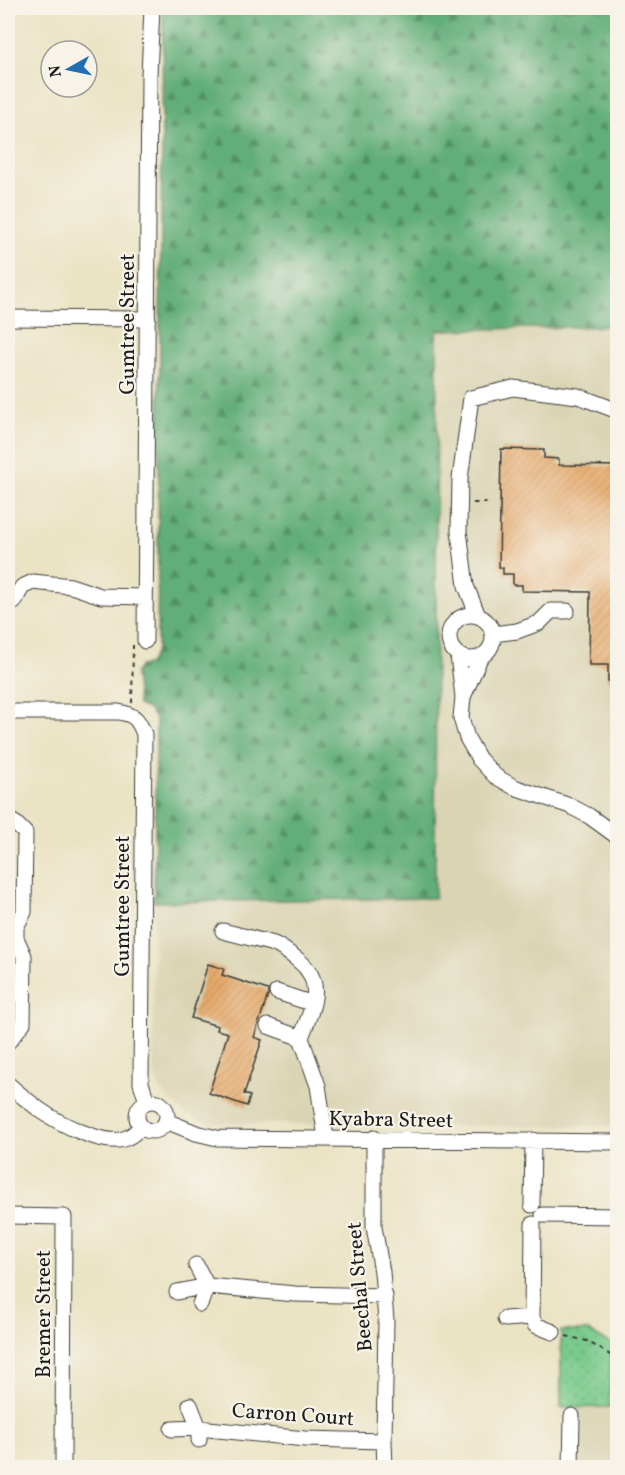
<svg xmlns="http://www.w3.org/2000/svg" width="625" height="1475" font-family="Vollkorn,serif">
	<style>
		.built { fill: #dad4b4 }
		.forest { fill: url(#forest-firs); stroke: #3f654a; stroke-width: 1.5 }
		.park { fill: url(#park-dots); stroke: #4a7354; stroke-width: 1.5 }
		.building { fill: url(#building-hatch) }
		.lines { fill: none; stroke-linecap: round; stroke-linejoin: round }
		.minor-casing { stroke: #3b3a35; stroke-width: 17 }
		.path { stroke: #3b3a35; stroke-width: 2; stroke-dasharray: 4.5 4.5; stroke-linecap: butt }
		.minor { stroke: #fff; stroke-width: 15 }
		.labels { text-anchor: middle; stroke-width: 4.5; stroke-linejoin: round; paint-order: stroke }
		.street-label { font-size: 21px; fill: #1c1c1c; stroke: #f7f3e8 }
	</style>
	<defs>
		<pattern id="forest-firs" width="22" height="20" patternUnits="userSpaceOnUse" patternTransform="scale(1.5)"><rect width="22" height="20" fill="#62ae78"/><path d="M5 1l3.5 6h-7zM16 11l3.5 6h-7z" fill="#508d62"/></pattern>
		<pattern id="park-dots" width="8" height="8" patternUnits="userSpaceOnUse" patternTransform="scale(1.5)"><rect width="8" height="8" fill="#79ca8c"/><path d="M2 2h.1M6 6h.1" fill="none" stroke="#68ad78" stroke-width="1.8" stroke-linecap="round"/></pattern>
		<pattern id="building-hatch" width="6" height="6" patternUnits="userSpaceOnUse" patternTransform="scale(1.5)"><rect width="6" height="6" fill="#e6a96a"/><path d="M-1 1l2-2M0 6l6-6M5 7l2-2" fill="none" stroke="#c5915b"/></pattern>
	</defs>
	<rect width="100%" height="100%" fill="#f7f3e8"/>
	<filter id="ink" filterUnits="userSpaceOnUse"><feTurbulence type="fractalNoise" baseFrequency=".0167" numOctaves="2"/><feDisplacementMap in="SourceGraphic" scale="12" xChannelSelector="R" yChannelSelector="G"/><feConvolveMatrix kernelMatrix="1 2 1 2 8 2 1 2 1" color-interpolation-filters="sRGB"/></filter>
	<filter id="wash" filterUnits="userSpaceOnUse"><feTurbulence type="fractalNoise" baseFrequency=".008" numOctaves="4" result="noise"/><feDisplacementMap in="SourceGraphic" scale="24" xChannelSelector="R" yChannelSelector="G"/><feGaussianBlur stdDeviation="1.35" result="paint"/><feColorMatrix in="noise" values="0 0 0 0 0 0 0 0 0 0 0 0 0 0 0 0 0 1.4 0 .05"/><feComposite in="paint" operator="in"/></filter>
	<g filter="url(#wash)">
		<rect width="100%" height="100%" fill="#eae3c4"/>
		<path class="built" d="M617,326V1126H433L208,1123L187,1115L169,1100L157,1085L153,1069L154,902L435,897L437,330Z
			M611,1344H617V1467L577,1468L578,1408L609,1407Z"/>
		<path class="forest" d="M163,8H617V326L437,330L435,898L154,902L156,720L148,709L138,705L135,673L140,666L149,665L157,649Z"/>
		<path class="park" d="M561,1331H588L611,1344L609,1407L561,1408Z"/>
		<g id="blocks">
			<path class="building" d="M501,449L544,450V458L559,459V465L618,466V681H608V665H589L590,592L522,591V585H513V574H503V568H499Z
				M208,964L224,969L222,975L268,990V995L254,1037L262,1040L244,1094L250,1096L247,1106L209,1093L228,1033L217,1030L218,1026L191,1018Z"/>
		</g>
	</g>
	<g filter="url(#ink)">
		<use href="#blocks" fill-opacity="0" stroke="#3b3a35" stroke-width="1.5"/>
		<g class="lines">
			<defs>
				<path id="minor" d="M8,318L148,319
					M8,605L14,602L22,587L33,582L71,586L101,596L145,597
					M449 637a22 22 0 1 1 44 0a22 22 0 1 1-44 0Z
					M478,616L466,586L459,531L460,479L471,398L513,388L578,396L618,411
					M493,634L517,631L539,623L551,611H567
					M145,641L149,75L152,8
					M458,655L463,697L461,718L467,738L479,759L495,776L514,787L570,806L589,816L618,837
					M463,697L480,658
					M8,712H119C135,715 138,719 144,734L141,1083L147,1102
					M8,819L16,824L25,833L24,912L16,927V938L24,956L23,1023L8,1042
					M223,931L274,944C283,948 290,954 298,960C327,983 311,1010 301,1038
					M277,992L313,1004
					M268,1026L301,1038L318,1086L326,1138
					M8,1084C18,1093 29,1102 40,1110C57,1122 106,1148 126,1138C132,1136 137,1131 141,1127
					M137 1116a15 15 0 1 1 30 0a15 15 0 1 1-30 0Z
					M166,1121L196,1133L217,1138L618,1142
					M374,1138V1227L382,1272L386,1320L384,1441L385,1468
					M532,1205L533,1140
					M543,1215L618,1216
					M8,1216L64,1217L63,1468
					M196,1265L207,1286L200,1304
					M177,1292L207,1286L295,1294L385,1296
					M532,1317L533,1224
					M505,1319L532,1317L535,1325L553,1332
					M190,1405L199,1428V1440
					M172,1429L199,1428L305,1439L384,1441
					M571,1468L572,1416"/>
			</defs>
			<use href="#minor" class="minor-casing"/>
			<path class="path" d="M473,503H491
				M132,703L133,645
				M566,1336L587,1341L617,1359"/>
			<use href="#minor" class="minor"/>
		</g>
	</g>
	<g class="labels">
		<g class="street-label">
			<text transform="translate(127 324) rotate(-90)" y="7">Gumtree Street</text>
			<text transform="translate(122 906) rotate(-90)" y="7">Gumtree Street</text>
			<text transform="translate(391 1119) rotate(1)" y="7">Kyabra Street</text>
			<text transform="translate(359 1287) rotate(-95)" y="7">Beechal Street</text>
			<text transform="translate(43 1314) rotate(-90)" y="7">Bremer Street</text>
			<text transform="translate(293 1414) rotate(4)" y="7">Carron Court</text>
		</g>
	</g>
	<rect width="625" height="1475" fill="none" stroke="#f7f3e8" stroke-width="30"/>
	<g transform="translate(69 69) rotate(261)"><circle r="28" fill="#f7f3e8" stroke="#9f9d96" stroke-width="1.5"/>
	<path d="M0-4.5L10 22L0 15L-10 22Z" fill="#1f6fb2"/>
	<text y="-9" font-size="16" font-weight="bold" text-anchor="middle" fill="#1c1c1c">N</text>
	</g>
</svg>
